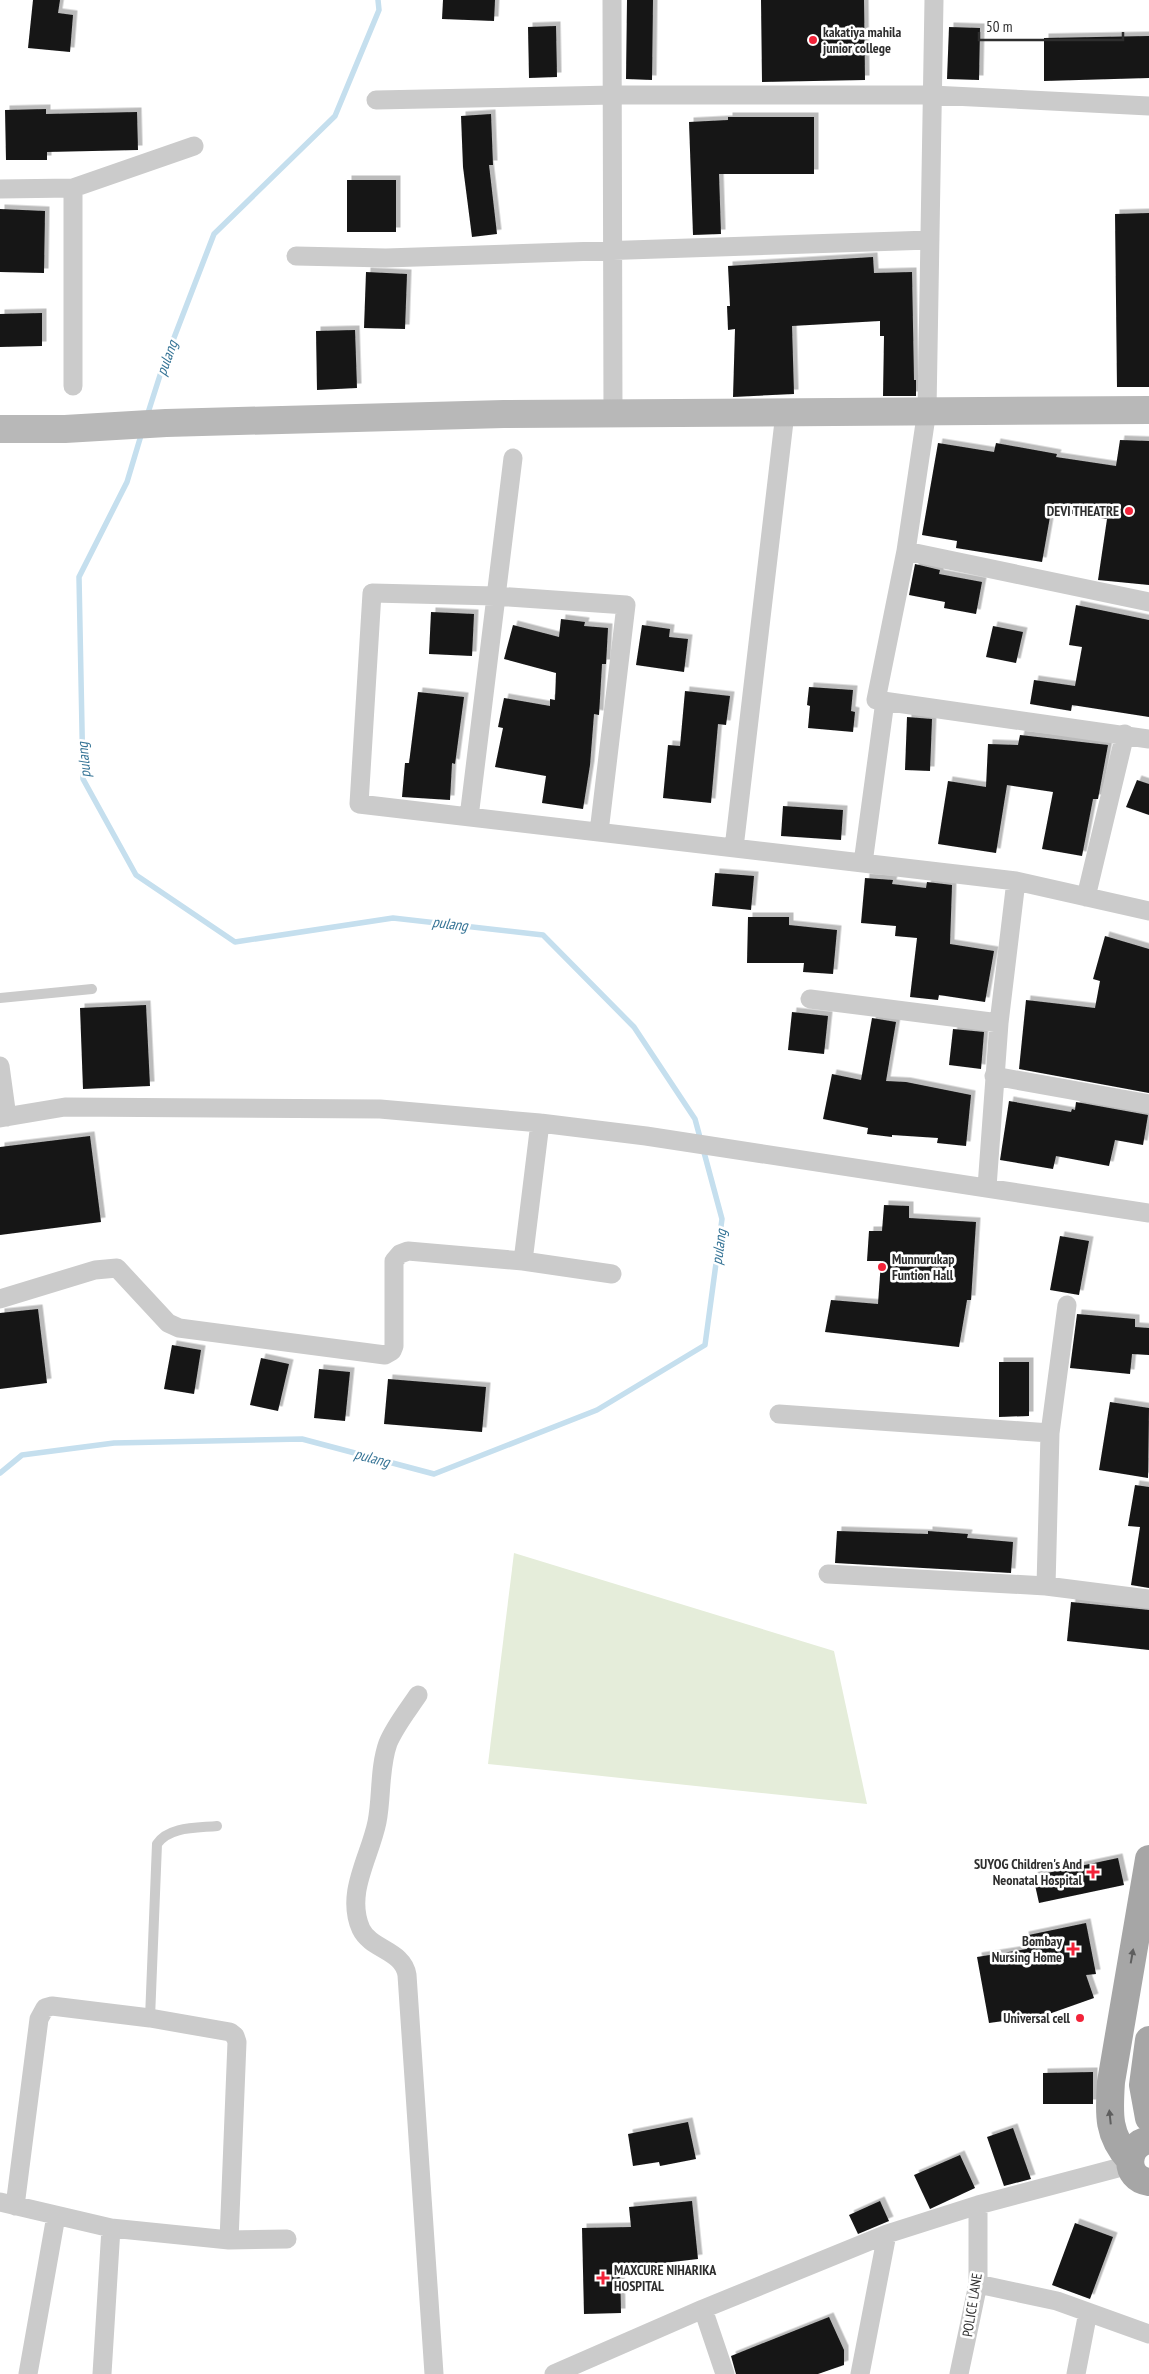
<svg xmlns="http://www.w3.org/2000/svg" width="1149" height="2374" font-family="'PT Sans Narrow',sans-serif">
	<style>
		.green { fill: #e5edda }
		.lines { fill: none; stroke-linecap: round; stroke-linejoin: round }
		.stream { stroke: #c5dfee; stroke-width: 5.5 }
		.building { fill: #151515; filter: url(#shadow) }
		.lane { stroke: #cbcbcb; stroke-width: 10 }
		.street { stroke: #cbcbcb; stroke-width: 19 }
		.secondary { stroke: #b8b8b8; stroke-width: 28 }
		.primary { stroke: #a6a6a6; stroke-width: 28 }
		.oneway { fill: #5e5e5e }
		.poi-dot { fill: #f22339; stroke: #fff; stroke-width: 2 }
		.labels { text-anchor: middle; stroke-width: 5; stroke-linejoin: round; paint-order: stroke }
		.poi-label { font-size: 14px; font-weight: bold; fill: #2e2e2e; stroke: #fff; text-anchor: end }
		.street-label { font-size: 14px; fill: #2e2e2e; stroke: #fff }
		.water-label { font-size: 15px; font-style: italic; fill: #367496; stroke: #fff }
	</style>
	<defs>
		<filter id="shadow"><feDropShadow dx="4.5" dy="-4.5" stdDeviation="0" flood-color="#0004"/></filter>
	</defs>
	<rect width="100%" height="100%" fill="#fff"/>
	<path class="green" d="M514,1553L834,1651L867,1804L488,1764Z"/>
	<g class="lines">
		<path class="stream" d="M147,416L162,369L214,234L335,116L379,10L378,0
			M0,1473L22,1455L114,1443L302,1439L434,1474L597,1410L705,1345L722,1219L695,1119L634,1027L543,935L393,918L235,942L136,875L83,779L79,577L127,482L142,432"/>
	</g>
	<path class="building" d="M33,0H60L58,13L73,15L70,52L28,48Z
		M443,0H495L494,21L442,19Z
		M627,0H653L652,80L626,79Z
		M761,0H864L865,80L762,82Z
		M556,26L557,77L529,78L528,27Z
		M949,27L980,28L979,80L947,79Z
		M1149,36V78L1044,81V38Z
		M46,109V114L137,112L138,150L47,152V160H6L5,110Z
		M491,114L493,165H489L497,234L472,237L463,167L461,116Z
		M728,117H814V174H719L721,234L693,235L689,122L728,120Z
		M347,180H396V232H347Z
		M0,209L45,211L44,273L0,272Z
		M1149,213V387H1117L1115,214Z
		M873,257L874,273L912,272L914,380H916V396H883L884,336H880V321L792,326L794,394L733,397L735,329L728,330L727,306H730L728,266Z
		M366,272L407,274L405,329L364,328Z
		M42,313V346L0,347V314Z
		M355,330L357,388L317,390L316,331Z
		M1120,440L1149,441V585L1098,580L1107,519L1051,511L1042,562L956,548L957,541L922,535L938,443L994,452L996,443L1057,454L1056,457L1116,466Z
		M915,564L940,570L939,574L982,582L976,614L944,608L945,602L909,595Z
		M1076,605L1149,620V717L1072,705L1071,711L1030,704L1034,680L1075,686L1082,647L1069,645Z
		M431,612L474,614L472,656L429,654Z
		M561,619L585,622L584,626L608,628L606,664H602L599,715L594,714L590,765L583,809L542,803L546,776L495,767L503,728L498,727L504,698L550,706V699L555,700L556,673L504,659L513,625L559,637Z
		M642,625L670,629L669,637L688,639L684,672L636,665Z
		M993,626L1023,632L1016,663L986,657Z
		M809,687L853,690L851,711L855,712L853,732L808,728L810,706L807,705Z
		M685,691L730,696L726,725L718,724L711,803L663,798L668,745L680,746Z
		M418,692L464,697L455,764L452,763L450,800L402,797L405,763H409Z
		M907,717L932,719L930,771L905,770Z
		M1020,735L1108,745L1098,799H1093L1082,856L1042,849L1053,792L1007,785L996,853L938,844L948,781L986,787L988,744L1018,745Z
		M1137,780L1149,784V815L1126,807Z
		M783,806L843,810L841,840L781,836Z
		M715,873L754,876L751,910L712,906Z
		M865,878L893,880L892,884L926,888L927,882L952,885L950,944L994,951L985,1002L939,995L938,1000L910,997L917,938L895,936L896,926L861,923Z
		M748,917H789V925L837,930L833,974L803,972L804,963H747Z
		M1105,936L1149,949V1093L1019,1069L1026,1000L1095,1008L1100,981L1093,979Z
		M146,1005L150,1086L83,1089L80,1008Z
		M792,1012L828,1016L824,1054L788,1050Z
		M872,1018L896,1022L886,1081L906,1082L971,1095L966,1146L937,1143L938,1138L892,1135V1137L867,1134L868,1128L823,1119L832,1074L861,1080Z
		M953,1029L984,1032L981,1069L949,1065Z
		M1009,1101L1071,1112L1072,1109L1075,1110L1076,1102L1148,1115L1143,1145L1115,1140L1109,1166L1056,1156L1053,1169L1000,1160Z
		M90,1136L101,1222L0,1235V1147Z
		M884,1205L909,1206V1218L976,1222L971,1300H967L959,1347L825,1332L831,1300L878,1304L881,1261H867L869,1231H882Z
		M1060,1236L1089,1241L1079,1295L1050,1290Z
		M38,1309L47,1383L0,1389V1313Z
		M1077,1314L1135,1319V1327L1149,1328V1355L1132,1354L1130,1374L1070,1368Z
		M172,1345L201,1350L194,1394L164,1389Z
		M261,1358L289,1364L278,1411L250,1405Z
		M999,1362H1029V1416L999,1417Z
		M319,1369L350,1372L345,1421L314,1418Z
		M388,1379L486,1387L482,1432L384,1424Z
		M1110,1402L1149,1408L1148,1478L1099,1470Z
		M1135,1485L1149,1487V1588L1131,1585L1140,1527L1128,1526Z
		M837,1531L928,1534V1531L968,1534L967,1538L1013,1542L1011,1573L835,1563Z
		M1071,1602L1149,1610V1650L1067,1641Z
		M1118,1858L1124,1885L1039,1903L1033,1876Z
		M1086,1923L1096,1974L1086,1975L1094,1998L1046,2015L989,2023L977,1957L1027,1949L1024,1936Z
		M1093,2072V2104H1043V2073Z
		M688,2122L696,2159L660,2166L659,2162L633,2166L628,2134Z
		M1013,2128L1031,2179L1004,2186L987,2137Z
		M960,2155L975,2188L930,2209L914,2175Z
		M692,2201L698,2259L620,2268L621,2313L584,2314L582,2228L631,2227L629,2207Z
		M880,2201L889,2221L858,2234L849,2215Z
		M1075,2223L1113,2237L1090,2299L1052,2285Z
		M829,2317L844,2350V2365L818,2374H736L731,2356Z"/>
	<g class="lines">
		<path class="lane" d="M0,998L92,989
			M150,2018L157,1844C169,1826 198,1828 217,1826"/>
		<path class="street" d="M612,0L613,413
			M376,100L613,95H932L1149,106
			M0,189L73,188
			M296,256L386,258L930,240
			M73,386V188L194,146
			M906,551L927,410L934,0
			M1149,602L906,551L876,700L1149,739
			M469,817L513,458
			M599,832L626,605L495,596L372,593L359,804L1016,881
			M734,848L785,413
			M863,863L885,701
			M1086,897L1125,734
			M810,999L999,1023L987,1187
			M999,1023L1016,881L1149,911
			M0,1066L7,1117
			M994,1076L1149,1104
			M0,1118L65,1107L380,1109L540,1123L646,1136L1149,1213
			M523,1261L612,1274
			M0,1299L95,1270L117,1268L168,1323L179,1328L385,1355L392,1351L394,1346V1261L400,1254L408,1251L523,1261L540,1123
			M779,1414L1050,1433
			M828,1574L1046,1586L1149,1599
			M1046,1586L1050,1433L1067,1305
			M418,1695C408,1710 395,1726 388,1743C379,1768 382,1797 377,1822C370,1857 345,1893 361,1929C371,1950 403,1950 407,1975L434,2374
			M0,2202L111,2228L229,2240L287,2239
			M15,2206L39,2019L45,2008L52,2006L150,2018L230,2032L235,2036L237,2042L229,2240
			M978,2284L1057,2301L1149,2334
			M703,2309L725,2374
			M28,2374L56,2216
			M102,2374L111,2228
			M554,2374L703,2309L887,2234L978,2205L1129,2165
			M860,2374L887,2234
			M959,2374L978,2284V2205
			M1076,2374L1088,2312"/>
		<path class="secondary" d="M0,429H65L166,423L504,414L1149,410"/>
		<path class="primary" d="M1149,2040L1143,2085L1149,2118
			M1149,2140C1125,2144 1123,2179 1149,2182
			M1130,2160C1107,2135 1109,2113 1111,2082L1149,1859"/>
	</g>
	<defs><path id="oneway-solid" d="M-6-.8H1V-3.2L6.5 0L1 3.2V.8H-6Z" transform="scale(1.25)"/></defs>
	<g class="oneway">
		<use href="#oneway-solid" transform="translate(1132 1956) rotate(-80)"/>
		<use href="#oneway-solid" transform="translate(1110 2117) rotate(-96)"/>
	</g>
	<g class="poi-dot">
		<circle cx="813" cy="40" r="5"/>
		<circle cx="1129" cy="511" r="5"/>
		<circle cx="882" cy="1267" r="5"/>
		<path d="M1090.5 1864.5h5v5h5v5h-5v5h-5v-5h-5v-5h5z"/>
		<path d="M1070.5 1941.5h5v5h5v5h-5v5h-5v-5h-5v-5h5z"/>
		<circle cx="1080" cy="2018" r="5"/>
		<path d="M600.5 2270.5h5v5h5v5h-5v5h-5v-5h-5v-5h5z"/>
	</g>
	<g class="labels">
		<g class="poi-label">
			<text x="823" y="37" text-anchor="start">kakatiya mahila<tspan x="823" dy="16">junior college</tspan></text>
			<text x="1119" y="516">DEVI THEATRE</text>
			<text x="892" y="1264" text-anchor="start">Munnurukap<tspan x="892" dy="16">Funtion Hall</tspan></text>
			<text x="1082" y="1869">SUYOG Children's And<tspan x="1082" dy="16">Neonatal Hospital</tspan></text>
			<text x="1062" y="1946">Bombay<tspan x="1062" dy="16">Nursing Home</tspan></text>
			<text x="1070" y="2023">Universal cell</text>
			<text x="614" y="2275" text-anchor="start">MAXCURE NIHARIKA<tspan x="614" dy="16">HOSPITAL</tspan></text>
		</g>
		<g class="street-label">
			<text transform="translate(972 2305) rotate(-81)" y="5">POLICE LANE</text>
		</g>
		<g class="water-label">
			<text transform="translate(167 358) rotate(-70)" y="5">pulang</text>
			<text transform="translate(84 760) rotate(-95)" y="5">pulang</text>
			<text transform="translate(450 924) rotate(7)" y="5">pulang</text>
			<text transform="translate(719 1247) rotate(-82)" y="5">pulang</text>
			<text transform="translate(372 1458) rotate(15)" y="5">pulang</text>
		</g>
	</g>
	<path d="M979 32v8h144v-8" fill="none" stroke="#2e2e2e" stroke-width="2.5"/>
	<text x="986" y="32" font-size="15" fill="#2e2e2e" stroke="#ffffff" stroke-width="4" paint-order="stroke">50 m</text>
</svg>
